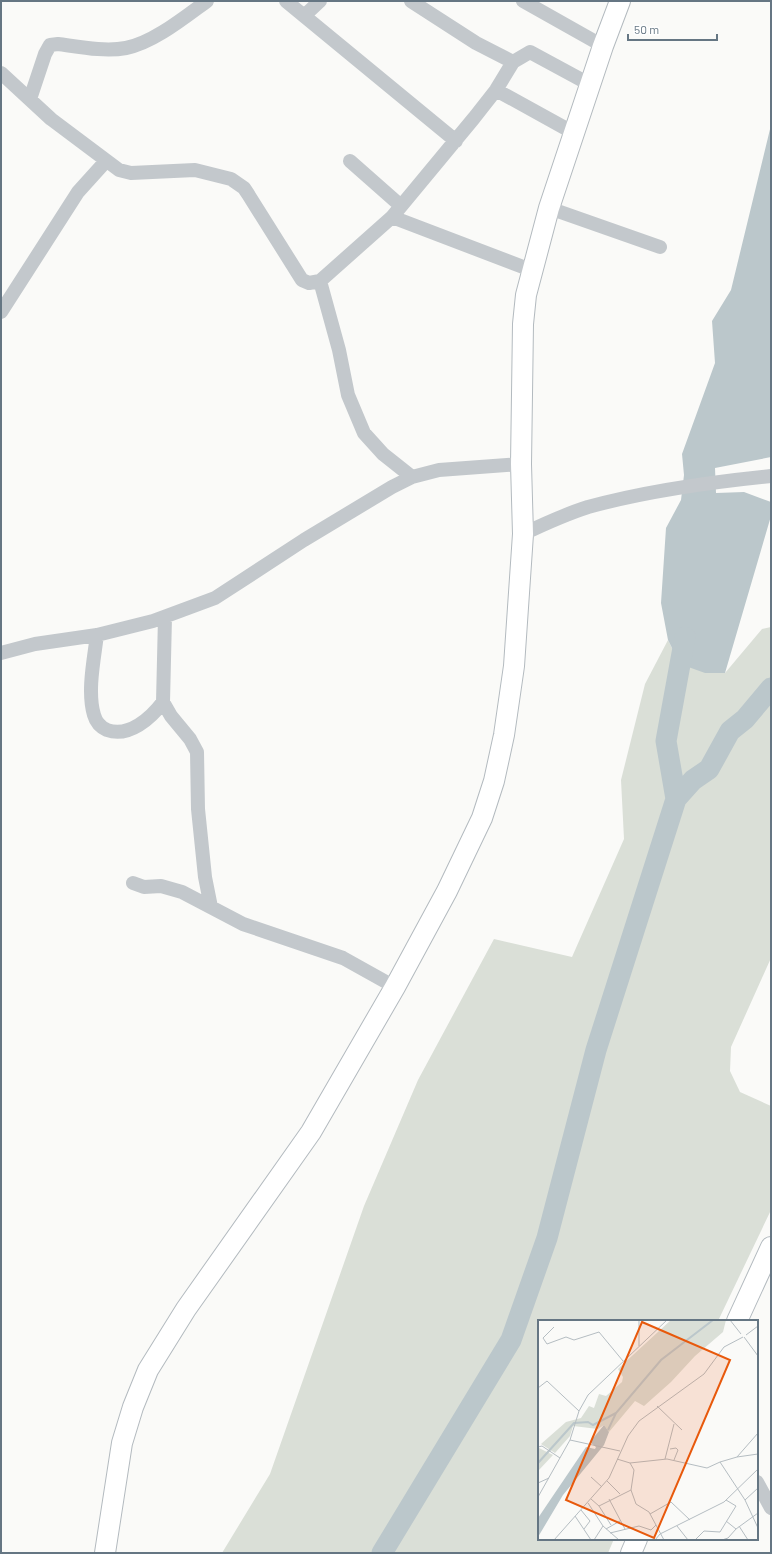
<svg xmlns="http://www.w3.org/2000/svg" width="772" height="1554" font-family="Barlow,sans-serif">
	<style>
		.green { fill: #dadfd7 }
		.water { fill: #bbc7cb }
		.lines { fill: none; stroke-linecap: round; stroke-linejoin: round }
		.river { stroke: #bbc7cb; stroke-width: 21 }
		.secondary-casing { stroke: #b3babf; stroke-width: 22 }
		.street { stroke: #c3c8cc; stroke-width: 14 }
		.secondary { stroke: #fff; stroke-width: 20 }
		.inset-river { fill: none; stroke: #bbc7cb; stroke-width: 2 }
		.inset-road { fill: none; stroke: #b5bdc2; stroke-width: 1 }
		.view { fill: #e8590c; fill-opacity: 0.15; stroke: #e8590c; stroke-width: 2 }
		.inset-edge { fill: none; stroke: #657683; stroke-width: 2 }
	</style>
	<rect width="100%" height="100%" fill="#fafaf8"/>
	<path class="green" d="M771,627V958L731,1047L730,1071L740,1092L771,1106V1210L718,1321H539V1539H614L608,1553H222L270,1474L364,1206L418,1080L494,939L572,957L624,839L621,780L645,684L668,640L680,664L725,673L762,629Z"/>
	<path class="water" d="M771,125V457L715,468L716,493L744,492L771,502V516L725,673H705L680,664L668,640L661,603L666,528L681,500L684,475L682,454L715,363L712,321L731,290Z"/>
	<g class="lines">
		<path class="river" d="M676,799L693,780L709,769L730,731L745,719L771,688
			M382,1553L511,1340L547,1238L596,1050L676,799L666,741L685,637"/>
		<defs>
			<path id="secondary" d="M737,1321L771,1247
				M105,1553L122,1443L133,1407L148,1370L186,1309L311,1132L395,987L447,891L482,818L494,781L504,735L514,666L523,534L521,464L523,324L526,295L549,208L603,46L620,1
				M631,1553L637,1539"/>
		</defs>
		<use href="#secondary" class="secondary-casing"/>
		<path class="street" d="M286,1L456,141
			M411,1L476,43L513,62
			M523,1L603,46
			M304,16L320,1
			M1,73L51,119L119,170L131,173L195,170L231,179L244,188L248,194L302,280L309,283L320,281L392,217L474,118L496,90L513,62L530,52L591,85
			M496,90L574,133
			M30,99L45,54L50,45L58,44C80,47 105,52 126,48C153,43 185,17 207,1
			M350,161L401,206
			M549,208L660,247
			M392,217L531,270
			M320,281L339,350L348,395L364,433L383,454L412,477
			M1,312L78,192L106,161
			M523,534C544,524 566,514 588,507C646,491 711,482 771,476
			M165,617L163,702L171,716L190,739L197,752L198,809L205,877L211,907
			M97,635C94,659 87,692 94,715C96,722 100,727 107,730C129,738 151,718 163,702
			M1,653L35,644L97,635L153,621L215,598L304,540L392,487L412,477L439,470L521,464
			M133,883L144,887L161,886L182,892L243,924L343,958L395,987
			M757,1482L771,1508"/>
		<use href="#secondary" class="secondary"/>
	</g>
	<g transform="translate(538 1320)">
		<rect width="220" height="220" fill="#fafaf8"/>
		<path d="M133,0H188L185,12L157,36L133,62L106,86L97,81L71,112L66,105L60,109L35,106L32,116L17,133L3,124L28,102L43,98L51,86L56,88L61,74L68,76L84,62L85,57L80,49L83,46ZM1,128L15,135L0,151V129Z" fill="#dadfd7"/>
		<path d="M66,105L71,112L66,125L25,175L0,217V198L48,127L57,129L58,127L52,122Z" fill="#bbc7cb"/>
		<path class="inset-river" d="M70,110L78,93L123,40L175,0M0,143L36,103L50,102L55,105L78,93"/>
		<path class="inset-road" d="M101,0V26M192,0L203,14M16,7L5,18L9,24L28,17L36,20L61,12L85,41M208,15L220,6M206,17L220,36M0,68L9,61L41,91M119,86L144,110M32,120L82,131M0,127L4,126L22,138M132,129L138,128L140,130L136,140M199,137L220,113M79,139L92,143L129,139L169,148L182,142L207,180L220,208M127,139L136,104M182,142L199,137L220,134M92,143L96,150L93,170L98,184L111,192L126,220M53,157L64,167M69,161L82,174M0,163L11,158M0,177L32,120L41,91L50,75L129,0M53,179L61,186L93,170M71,179L87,209M207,180L220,168M50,183L65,206L81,220M61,186L73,205M43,190L52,201L46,209M112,194L133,182L152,200M37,196L53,220M139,206L150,220M201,206L210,220M68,209L82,201M198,209L220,193M72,213L101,206L113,210L118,205M16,220L71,158L90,116L101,101L166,54L186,27L205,17M56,220L65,206M117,220L122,214L186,182L220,149M157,220L166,211L182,212L198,186L188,180M184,220L190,218L198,209L188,201"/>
		<path class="view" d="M104,2L192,40L116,218L28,180Z"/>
		<rect width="220" height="220" class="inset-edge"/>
	</g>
	<rect width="772" height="1554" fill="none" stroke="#657683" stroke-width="4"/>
	<path d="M628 34v6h89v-6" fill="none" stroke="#657683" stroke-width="2"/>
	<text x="634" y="34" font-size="12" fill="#657683" stroke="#ffffff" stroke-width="3" paint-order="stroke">50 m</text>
</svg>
